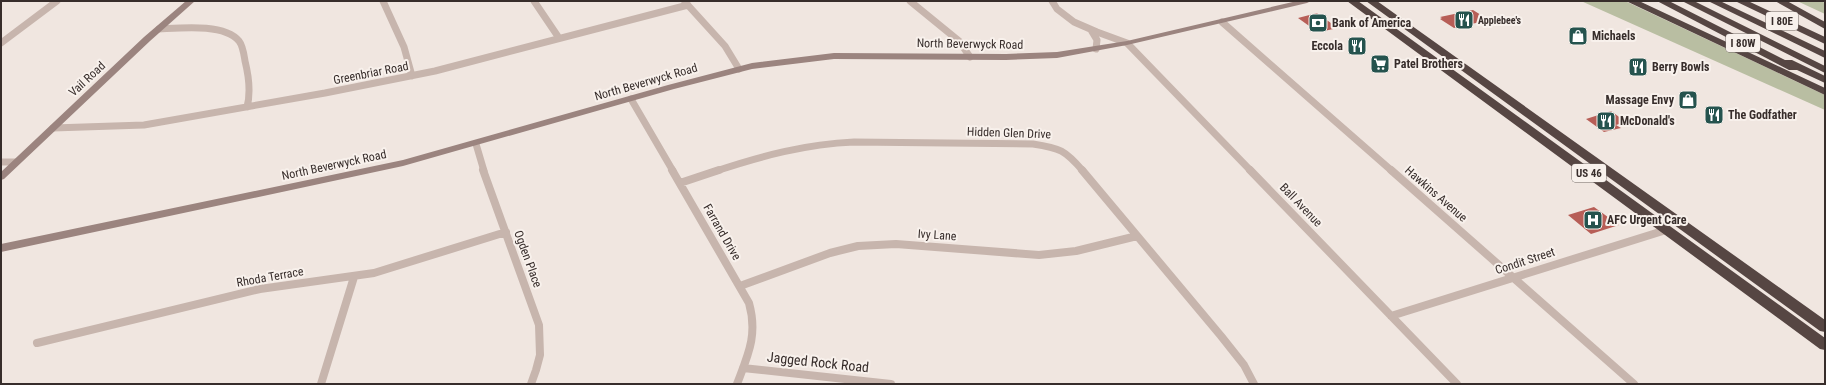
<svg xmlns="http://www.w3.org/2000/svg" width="1826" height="385" font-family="'Roboto Condensed',sans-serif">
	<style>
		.green { fill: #b9bea2 }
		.building { fill: #b75e57 }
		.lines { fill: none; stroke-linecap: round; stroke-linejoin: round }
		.street-far1 { stroke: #c7b5ad; stroke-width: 7 }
		.street { stroke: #c7b5ad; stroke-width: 8 }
		.secondary { fill: #9b847f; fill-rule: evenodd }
		.highway { fill: #564643; fill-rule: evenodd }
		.labels { text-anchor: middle; stroke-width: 4; stroke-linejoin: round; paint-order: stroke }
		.far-poi-label { font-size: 10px; font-weight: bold; fill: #372d2b; stroke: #f8f1ec; text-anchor: start }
		.shield { fill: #f8f1ec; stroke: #716865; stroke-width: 1 }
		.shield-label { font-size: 11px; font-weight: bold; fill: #372d2b }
		.poi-label { font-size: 12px; font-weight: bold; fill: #372d2b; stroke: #f8f1ec; text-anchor: start }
		.street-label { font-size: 12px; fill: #372d2b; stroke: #f8f1ec }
		.near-street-label { font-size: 14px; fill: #372d2b; stroke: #f8f1ec }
	</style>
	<rect width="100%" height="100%" fill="#f0e6e0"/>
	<path class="green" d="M1581,1H1625L1825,95V110Z
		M1797,1H1821L1825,3V14Z"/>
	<path class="building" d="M1473,10L1489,20L1454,28L1440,19L1442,18L1440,17Z
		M1317,13L1321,16L1338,28L1324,31L1317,27L1312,28L1298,18Z
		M1611,111L1626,122L1616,125L1621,128L1604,132L1586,119Z
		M1594,207L1619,225L1591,234L1568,215Z"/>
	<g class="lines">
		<path class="street-far1" d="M383,1L404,47L412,76
			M534,1L559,38
			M910,1L959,41L970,57
			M1052,1L1057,9L1074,22L1097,32L1127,43L1251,171
			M685,2L725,46L739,69
			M1222,22L1392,171
			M159,29C180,28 224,23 239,41C243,46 244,55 245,61C249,77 251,92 247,107
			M1091,30L1097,40L1096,49
			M1,43L57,1
			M631,99L673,171
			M53,128L144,125L325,93L435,71L688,5
			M476,144L484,171
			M1,162H16
			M716,171C761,156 806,144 854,142L1033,144C1060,148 1065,150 1083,171"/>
		<path class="street" d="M483,170L539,325L540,355L536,370L531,384
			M672,170L749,303C758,335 748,355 737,384
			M1082,170L1221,336L1244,365L1254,384
			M1250,170L1457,384
			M1391,170L1634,384
			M680,183L719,170
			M740,286L830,253L858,246L896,244L1039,255L1076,251L1137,236
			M1391,316L1666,230
			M37,343L260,289L374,273L506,232
			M743,368L891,384
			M321,384L354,277"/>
		<path class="secondary" d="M186,1H195L150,41L4,179L1,180V172L144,37Z
			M1297,1H1311L1307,3L1127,45L1057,58L1006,60L834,59L752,69L674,89L403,166L1,252V244L403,160L668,85L752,63L834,53L1006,54L1057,52L1127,41Z"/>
		<path class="highway" d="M1347,1H1358L1825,338V350L1820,349Z
			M1366,1H1377L1825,320V332L1820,331Z
			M1626,1H1639L1825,88V95Z
			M1657,1H1669L1785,60H1792L1825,76V83L1797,70H1789Z
			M1682,1H1694L1825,66V73Z
			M1708,1H1720L1825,51V58Z
			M1735,1H1748L1825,37V44Z
			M1775,1H1787L1825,22V29Z"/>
	</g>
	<defs>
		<symbol id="restaurant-square" viewBox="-11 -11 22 22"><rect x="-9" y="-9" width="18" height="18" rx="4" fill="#25534e" stroke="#f8f1ec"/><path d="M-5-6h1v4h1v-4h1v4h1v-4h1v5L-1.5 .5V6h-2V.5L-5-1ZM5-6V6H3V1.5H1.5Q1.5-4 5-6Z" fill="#fff"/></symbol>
		<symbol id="bank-square" viewBox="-11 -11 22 22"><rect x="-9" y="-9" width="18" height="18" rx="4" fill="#25534e" stroke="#f8f1ec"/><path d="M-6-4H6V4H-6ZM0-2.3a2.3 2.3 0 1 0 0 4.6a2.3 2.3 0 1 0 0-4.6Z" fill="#fff"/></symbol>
		<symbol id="shop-square" viewBox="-11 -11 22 22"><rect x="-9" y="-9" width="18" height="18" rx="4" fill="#25534e" stroke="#f8f1ec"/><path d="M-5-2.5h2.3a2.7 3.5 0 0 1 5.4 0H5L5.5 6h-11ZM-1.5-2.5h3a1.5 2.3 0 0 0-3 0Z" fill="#fff"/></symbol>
		<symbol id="supermarket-square" viewBox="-11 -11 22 22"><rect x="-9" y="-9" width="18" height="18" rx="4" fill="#25534e" stroke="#f8f1ec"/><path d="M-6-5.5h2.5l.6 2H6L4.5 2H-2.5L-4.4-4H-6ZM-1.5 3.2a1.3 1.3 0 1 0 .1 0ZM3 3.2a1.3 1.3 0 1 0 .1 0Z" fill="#fff"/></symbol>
		<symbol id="hospital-square" viewBox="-11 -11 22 22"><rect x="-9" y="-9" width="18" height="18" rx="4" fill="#25534e" stroke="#f8f1ec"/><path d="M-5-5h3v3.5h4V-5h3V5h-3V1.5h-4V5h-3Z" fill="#fff"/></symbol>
	</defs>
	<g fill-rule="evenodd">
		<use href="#restaurant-square" x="1453" y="9" width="22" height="22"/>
		<use href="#bank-square" x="1307" y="12" width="22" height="22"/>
		<use href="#shop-square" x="1567" y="25" width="22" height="22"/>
		<use href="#restaurant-square" x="1346" y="35" width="22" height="22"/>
		<use href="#supermarket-square" x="1369" y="53" width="22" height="22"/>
		<use href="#restaurant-square" x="1627" y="56" width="22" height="22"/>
		<use href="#shop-square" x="1677" y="89" width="22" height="22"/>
		<use href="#restaurant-square" x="1703" y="104" width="22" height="22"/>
		<use href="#restaurant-square" x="1595" y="110" width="22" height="22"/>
		<use href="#hospital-square" x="1582" y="209" width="22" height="22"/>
	</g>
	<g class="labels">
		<g class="far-poi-label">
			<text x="1478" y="24">Applebee's</text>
		</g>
		<g class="shield">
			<rect x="1766" y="12" width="32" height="18" rx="3"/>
			<rect x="1726" y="34" width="34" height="18" rx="3"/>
			<rect x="1572" y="164" width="34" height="18" rx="3"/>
		</g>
		<g class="shield-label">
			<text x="1782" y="25">I 80E</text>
			<text x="1743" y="47">I 80W</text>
			<text x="1589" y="177">US 46</text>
		</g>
		<g class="poi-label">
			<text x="1332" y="27">Bank of America</text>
			<text x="1592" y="40">Michaels</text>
			<text x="1343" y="50" text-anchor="end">Eccola</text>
			<text x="1394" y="68">Patel Brothers</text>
			<text x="1652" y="71">Berry Bowls</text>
			<text x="1674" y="104" text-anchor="end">Massage Envy</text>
			<text x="1728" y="119">The Godfather</text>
			<text x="1620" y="125">McDonald's</text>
			<text x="1607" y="224">AFC Urgent Care</text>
		</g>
		<g class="street-label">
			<text transform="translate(970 44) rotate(1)" y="4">North Beverwyck Road</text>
			<text transform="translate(371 73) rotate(-11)" y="4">Greenbriar Road</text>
			<text transform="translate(87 79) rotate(-43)" y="4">Vail Road</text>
			<text transform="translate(646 82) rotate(-16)" y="4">North Beverwyck Road</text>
			<text transform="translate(1009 133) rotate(2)" y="4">Hidden Glen Drive</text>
			<text transform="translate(334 165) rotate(-12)" y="4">North Beverwyck Road</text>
			<text transform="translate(1436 194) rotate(41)" y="4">Hawkins Avenue</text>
			<text transform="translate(1301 205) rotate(46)" y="4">Ball Avenue</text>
			<text transform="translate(722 232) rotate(60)" y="4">Farrand Drive</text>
			<text transform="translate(937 235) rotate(4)" y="4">Ivy Lane</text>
			<text transform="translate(528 259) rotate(70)" y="4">Ogden Place</text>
			<text transform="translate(1525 261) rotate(-18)" y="4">Condit Street</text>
			<text transform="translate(270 277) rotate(-10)" y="4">Rhoda Terrace</text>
		</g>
		<g class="near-street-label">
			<text transform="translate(818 362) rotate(6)" y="5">Jagged Rock Road</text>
		</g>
	</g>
	<rect width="1826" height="385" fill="none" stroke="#372d2b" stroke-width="4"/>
</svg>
